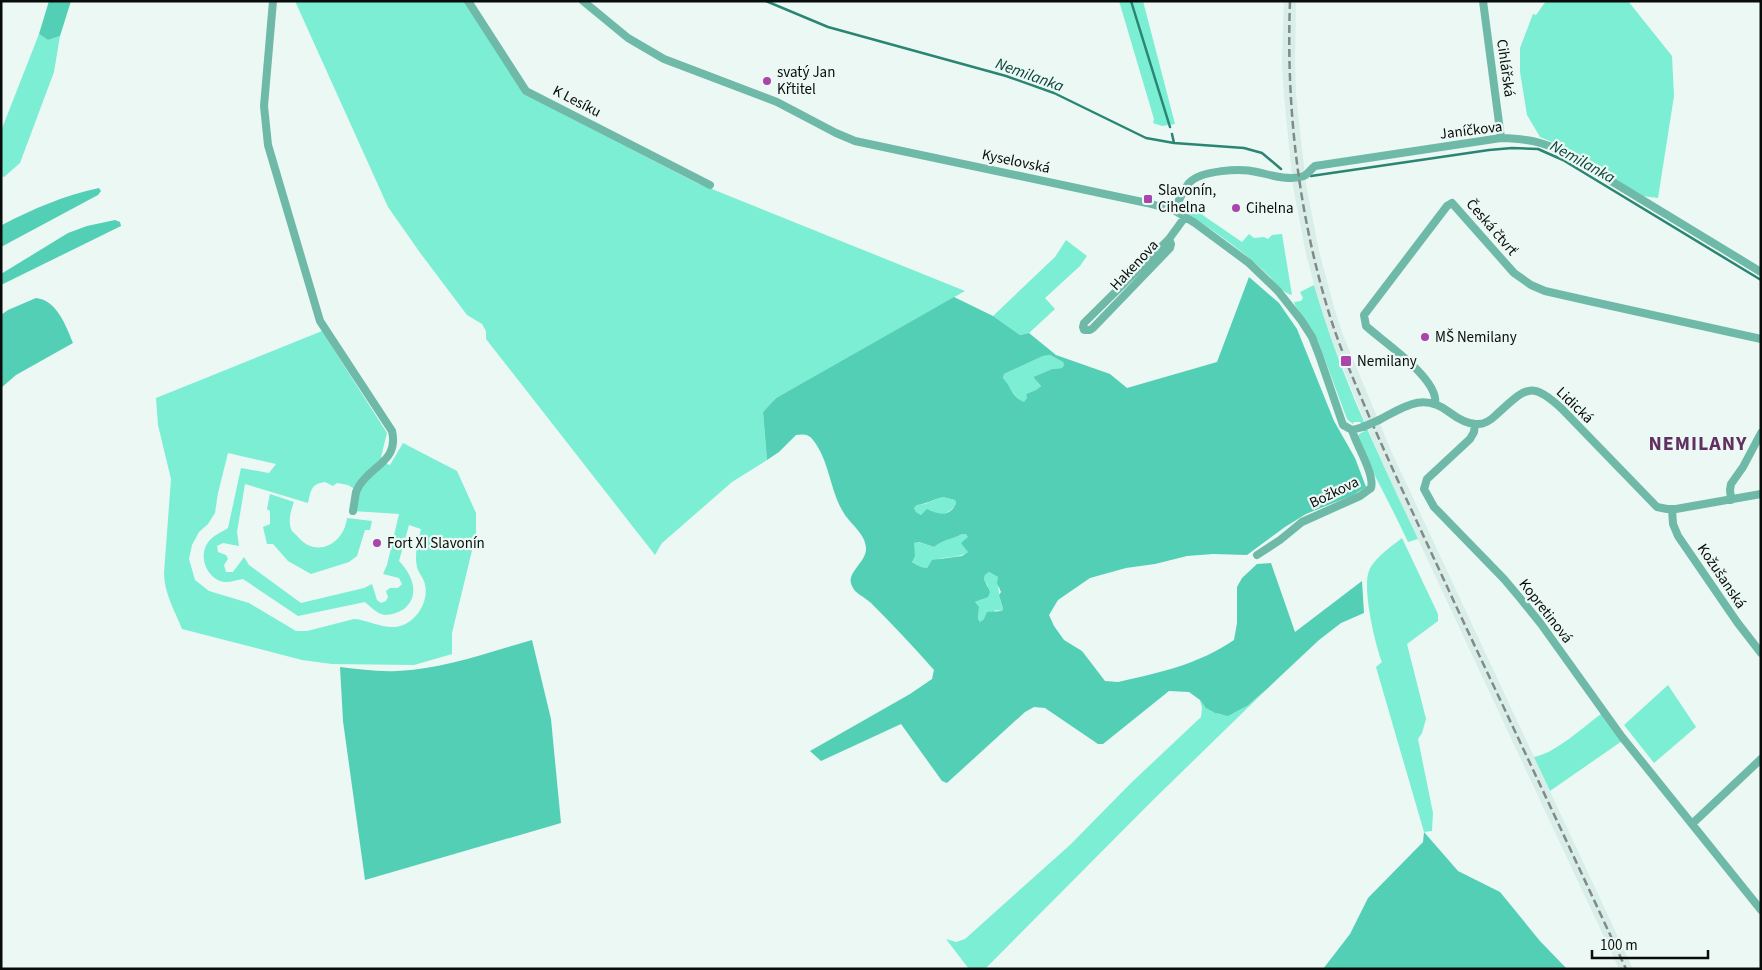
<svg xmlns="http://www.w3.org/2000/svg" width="1762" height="970" font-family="'Source Sans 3',sans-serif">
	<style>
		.built { fill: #d9eee8 }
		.green { fill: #7beed4; fill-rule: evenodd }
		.forest { fill: #53cfb5; fill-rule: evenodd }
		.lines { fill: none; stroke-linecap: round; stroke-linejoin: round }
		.stream { stroke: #2a8573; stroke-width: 2.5 }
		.street { stroke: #6eb9a7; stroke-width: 8 }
		.rail { stroke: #818a88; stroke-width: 2.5; stroke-dasharray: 8 4; stroke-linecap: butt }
		.street-bridge { stroke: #6eb9a7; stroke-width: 8 }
		.poi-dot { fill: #a945ab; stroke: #ebf8f4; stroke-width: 2 }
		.labels { text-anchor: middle; stroke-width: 4.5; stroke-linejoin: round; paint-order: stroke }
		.street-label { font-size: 15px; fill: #080c0b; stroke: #ebf8f4 }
		.poi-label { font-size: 15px; fill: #080c0b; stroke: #ebf8f4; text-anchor: start }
		.water-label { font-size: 16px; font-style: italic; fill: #0b4338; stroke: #ebf8f4 }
		.district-label { font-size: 20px; font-weight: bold; letter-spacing: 1px; fill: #613061; stroke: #ebf8f4 }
	</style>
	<rect width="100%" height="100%" fill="#ebf8f4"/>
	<path class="built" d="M1284,1H1296L1295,61L1296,95L1306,184L1319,251L1334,307L1343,335L1392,453L1633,969H1619L1380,458L1331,339L1321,311L1306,254L1293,186L1284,96L1282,61Z"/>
	<path class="green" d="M295,1H464L524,94L697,183L965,291L776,398L763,412L767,460L732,482L662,543L655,555L486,339V331L482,324L467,315L421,254L388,207Z
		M1119,1H1143L1175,124L1162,126L1153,123L1154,119Z
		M1546,1H1628L1672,56L1674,96L1658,198L1642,196L1552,142L1540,137L1527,115L1520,72V48L1533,14L1536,15Z
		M39,34L48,40L60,36L54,72L20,163L4,177L1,176V131Z
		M1183,202L1190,208L1195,203L1199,205L1200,208L1199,211L1204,216L1242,242L1249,234L1254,238L1264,237L1268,239L1272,235L1282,234L1292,295C1282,293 1276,283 1269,276C1244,251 1212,230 1183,210L1180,206Z
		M1066,240L1087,256L1080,266L1045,298L1055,309L1029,333L1020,335L993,316L1055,257Z
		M1314,285C1339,373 1379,456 1418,539L1408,542C1392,507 1373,474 1357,439L1359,434L1365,431L1360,422H1354L1353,424L1347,419L1318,341L1295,305L1294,302L1301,301L1303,298L1300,292Z
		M322,331L387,433L381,457L387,464L390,465L403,443L457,471L476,513V534L452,633V654L414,665L332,664L302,660L182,629C175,611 164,593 164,573L171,479L158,425L156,398ZM228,453L276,464L269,473L241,468L228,528C222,532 214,535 209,541C198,554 205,575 220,581C227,584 236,580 243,579L298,616L365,602C371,607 377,614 385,615C391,615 399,612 404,609C421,595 412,574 399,561L409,525L421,529C418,542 414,554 417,567C418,572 422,576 424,581C431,600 416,625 395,627C381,628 368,620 354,619L307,631H296L249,603L209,591L195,580L189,559L192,545L199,532L208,524L215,513L218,493ZM325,482L333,486L337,483L348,485L356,490L353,511L399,514L387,565L383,574L399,578L402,584L398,588H390L386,591L388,597L386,601L381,603L377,600L372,584L364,588L301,603L249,565L244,557L233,572H226L224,565L228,559L226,555L218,552L217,546L223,543L239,546L237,532L245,484L308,503C311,490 311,484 325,482Z
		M1050,355L1063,362L1064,365L1062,368L1052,369L1033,377L1041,386L1036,390L1026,394L1027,398L1024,403C1013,396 1011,388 1003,378L1004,374L1043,356Z
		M270,494L294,502C291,510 288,520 291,529C292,532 297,535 299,538C317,558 344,544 347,518L372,521L370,530H365L357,556L349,562L311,574L288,561L273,544H267L263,527L270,524V511L267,509Z
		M943,497L955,500L956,503C951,514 940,517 930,510L921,515L916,512L914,508L917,505C927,505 933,499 943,497Z
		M962,534H967L968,537L965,546L968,552C960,557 952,557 942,558C938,559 933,562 930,563L927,568L921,567L911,561L914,543L918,542L934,547C944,539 951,540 962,534Z
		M1402,538L1438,614V621L1407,644L1426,719L1422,733L1418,739L1433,813L1432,831L1424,832L1376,667L1382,662C1375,644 1362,588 1369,571C1373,559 1392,546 1402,538Z
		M989,572L998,577C997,583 1000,602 1003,609L1002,611L996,610L980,622L978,619L979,608L975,602L983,599L988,586L984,579L985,575Z
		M1668,685L1696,727L1654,763L1624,725Z
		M1268,688L1153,800L985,969H969L946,939L956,942L965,939L1070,845L1131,783L1201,717L1202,708L1200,700C1223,731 1247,706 1268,688Z
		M1601,714L1622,741L1550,791L1534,757C1556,753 1583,727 1601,714Z"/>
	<path class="forest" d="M49,1H71L60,36L48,40L39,34Z
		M99,188L101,191L98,195L1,247L2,225C33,209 65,195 99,188Z
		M115,220L120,222L121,226L1,285V274L68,233L87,226Z
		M1249,277L1279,303L1297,329L1334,421L1355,458L1366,487L1353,495L1306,514L1285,527L1247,555L1213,554L1187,556L1155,564L1126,568L1090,578L1058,600L1049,615L1054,626L1064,640L1082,651L1105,681L1118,682C1159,673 1199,664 1234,640L1237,623V587L1242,578L1257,564L1271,563L1295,632L1362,581L1364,613L1341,623L1319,640L1268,688L1247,706L1228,716L1215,713L1206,708L1200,700L1189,692L1169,691L1103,744H1098L1045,708L1034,707L1025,712L947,783L942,781L901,724L821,761L810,751L910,694L932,679L934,670C914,647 893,625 871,603C865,597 855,594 852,586C845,573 867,562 866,548C865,532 849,524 842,510C830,489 829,460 813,440C809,434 803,434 796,435L779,452L767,460L763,412L776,398L954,297L993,316L1020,335L1029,333L1056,355L1110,374L1127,388L1217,362ZM1050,355L1063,362L1064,365L1062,368L1052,369L1033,377L1041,386L1036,390L1026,394L1027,398L1024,402C1011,396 1012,388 1003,378L1004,374L1043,356ZM943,497L955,500L956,503C950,518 938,514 927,509L921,515L916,512L914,508L917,505C927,504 933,499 943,497ZM962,534H966L968,537L961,543L968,552L962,556L932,560L927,568L921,567L912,562L915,556L914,543L919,542L934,547C944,539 951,540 962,534ZM989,572L998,577L997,583L1001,592L999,595L1003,609L1002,611L987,612L984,619L980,622L978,619L979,607L975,602L988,597L990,592L984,579L985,575Z
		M36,298C57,300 66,326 73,343L16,375L1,388V315L8,310Z
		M532,640L551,719L561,823L365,880L343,721L340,667C359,669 378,672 397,671C443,669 489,652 532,640Z
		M1424,832L1458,871L1500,892L1540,941L1567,969H1323L1350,934L1368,898L1423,842Z"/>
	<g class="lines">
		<path class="stream" d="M766,1L828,27L1006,76L1054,93L1146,138L1174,143L1244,148L1262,153L1281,169
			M1131,1L1170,127
			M1172,134L1174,143
			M1311,176L1489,150L1512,148L1538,149L1563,160L1761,280"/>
		<path class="street" d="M273,1L264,106L268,145L320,321L392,431C399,461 372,465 359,486L356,492L353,511
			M468,1L526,91L710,185
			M583,1L628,38L664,59L777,102L836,133L855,141L1147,203L1174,210L1195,223L1249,263L1278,291L1301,320L1312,337L1319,355L1343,425L1352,430L1363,427
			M1483,1L1501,138
			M1174,210C1178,202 1183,191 1189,183C1201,170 1241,168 1257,172C1270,175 1290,181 1304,176C1308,174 1311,169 1315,166L1501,138C1528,139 1541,141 1565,153L1761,272
			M1169,239L1171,244L1170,248L1093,328L1090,330H1084L1083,327L1084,323L1169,239L1185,217
			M1435,404C1440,379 1382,341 1366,326L1364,315L1447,206L1452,203L1514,273L1531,285L1545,291L1589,301L1761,339
			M1379,420C1404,407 1423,392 1449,412C1457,418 1466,424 1476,424C1485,425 1491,420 1496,415C1525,389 1530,379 1562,409L1657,507L1667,509H1676L1761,494
			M1475,424L1474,432L1470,439L1427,479L1424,489L1434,507L1504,579L1520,598L1541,624L1622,737L1761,910
			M1731,500L1730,490L1731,484L1743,467L1761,433
			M1672,509L1673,524L1678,536L1737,622L1761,653
			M1257,555L1280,540L1302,522L1360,496L1371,488C1375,474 1356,445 1352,430
			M1692,824L1761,759"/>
		<path class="rail" d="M1290,1C1286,106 1298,210 1328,310C1339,346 1354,381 1369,416C1397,480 1427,543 1456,606C1513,727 1570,848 1626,969"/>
		<path class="street-bridge" d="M1363,427L1379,420"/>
	</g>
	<g class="poi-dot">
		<circle cx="767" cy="81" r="5"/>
		<rect x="1143" y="194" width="10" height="10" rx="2.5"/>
		<circle cx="1236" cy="208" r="5"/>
		<circle cx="1425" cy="337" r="5"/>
		<rect x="1340" y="355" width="12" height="12" rx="2.5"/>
		<circle cx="377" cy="543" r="5"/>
	</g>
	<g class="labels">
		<g class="street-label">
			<text transform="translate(1506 68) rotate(82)" y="5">Cihlářská</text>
			<text transform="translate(577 101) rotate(27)" y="5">K Lesíku</text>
			<text transform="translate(1471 130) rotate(-7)" y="5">Janíčkova</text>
			<text transform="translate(1016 161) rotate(12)" y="5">Kyselovská</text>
			<text transform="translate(1492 227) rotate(49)" y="5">Česká čtvrť</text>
			<text transform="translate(1134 265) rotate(-47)" y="5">Hakenova</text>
			<text transform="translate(1575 405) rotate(44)" y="5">Lidická</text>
			<text transform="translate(1334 492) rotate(-26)" y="5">Božkova</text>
			<text transform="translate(1722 576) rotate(56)" y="5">Kožušanská</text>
			<text transform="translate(1546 611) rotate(52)" y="5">Kopretinová</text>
		</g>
		<g class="poi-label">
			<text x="777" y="77">svatý Jan<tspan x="777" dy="17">Křtitel</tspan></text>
			<text x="1158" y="195">Slavonín,<tspan x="1158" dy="17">Cihelna</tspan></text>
			<text x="1246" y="213">Cihelna</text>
			<text x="1435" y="342">MŠ Nemilany</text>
			<text x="1357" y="366">Nemilany</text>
			<text x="387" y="548">Fort XI Slavonín</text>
		</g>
		<g class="water-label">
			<text transform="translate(1030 74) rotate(20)" y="6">Nemilanka</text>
			<text transform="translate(1583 161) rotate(29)" y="6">Nemilanka</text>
		</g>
		<g class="district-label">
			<text x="1698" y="450">NEMILANY</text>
		</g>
	</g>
	<rect width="1762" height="970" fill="none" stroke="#080c0b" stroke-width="5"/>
	<path d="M1592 950v8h116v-8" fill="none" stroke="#080c0b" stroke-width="2.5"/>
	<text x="1600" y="950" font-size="15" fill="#080c0b" stroke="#ebf8f4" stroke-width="4" paint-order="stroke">100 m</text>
</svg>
